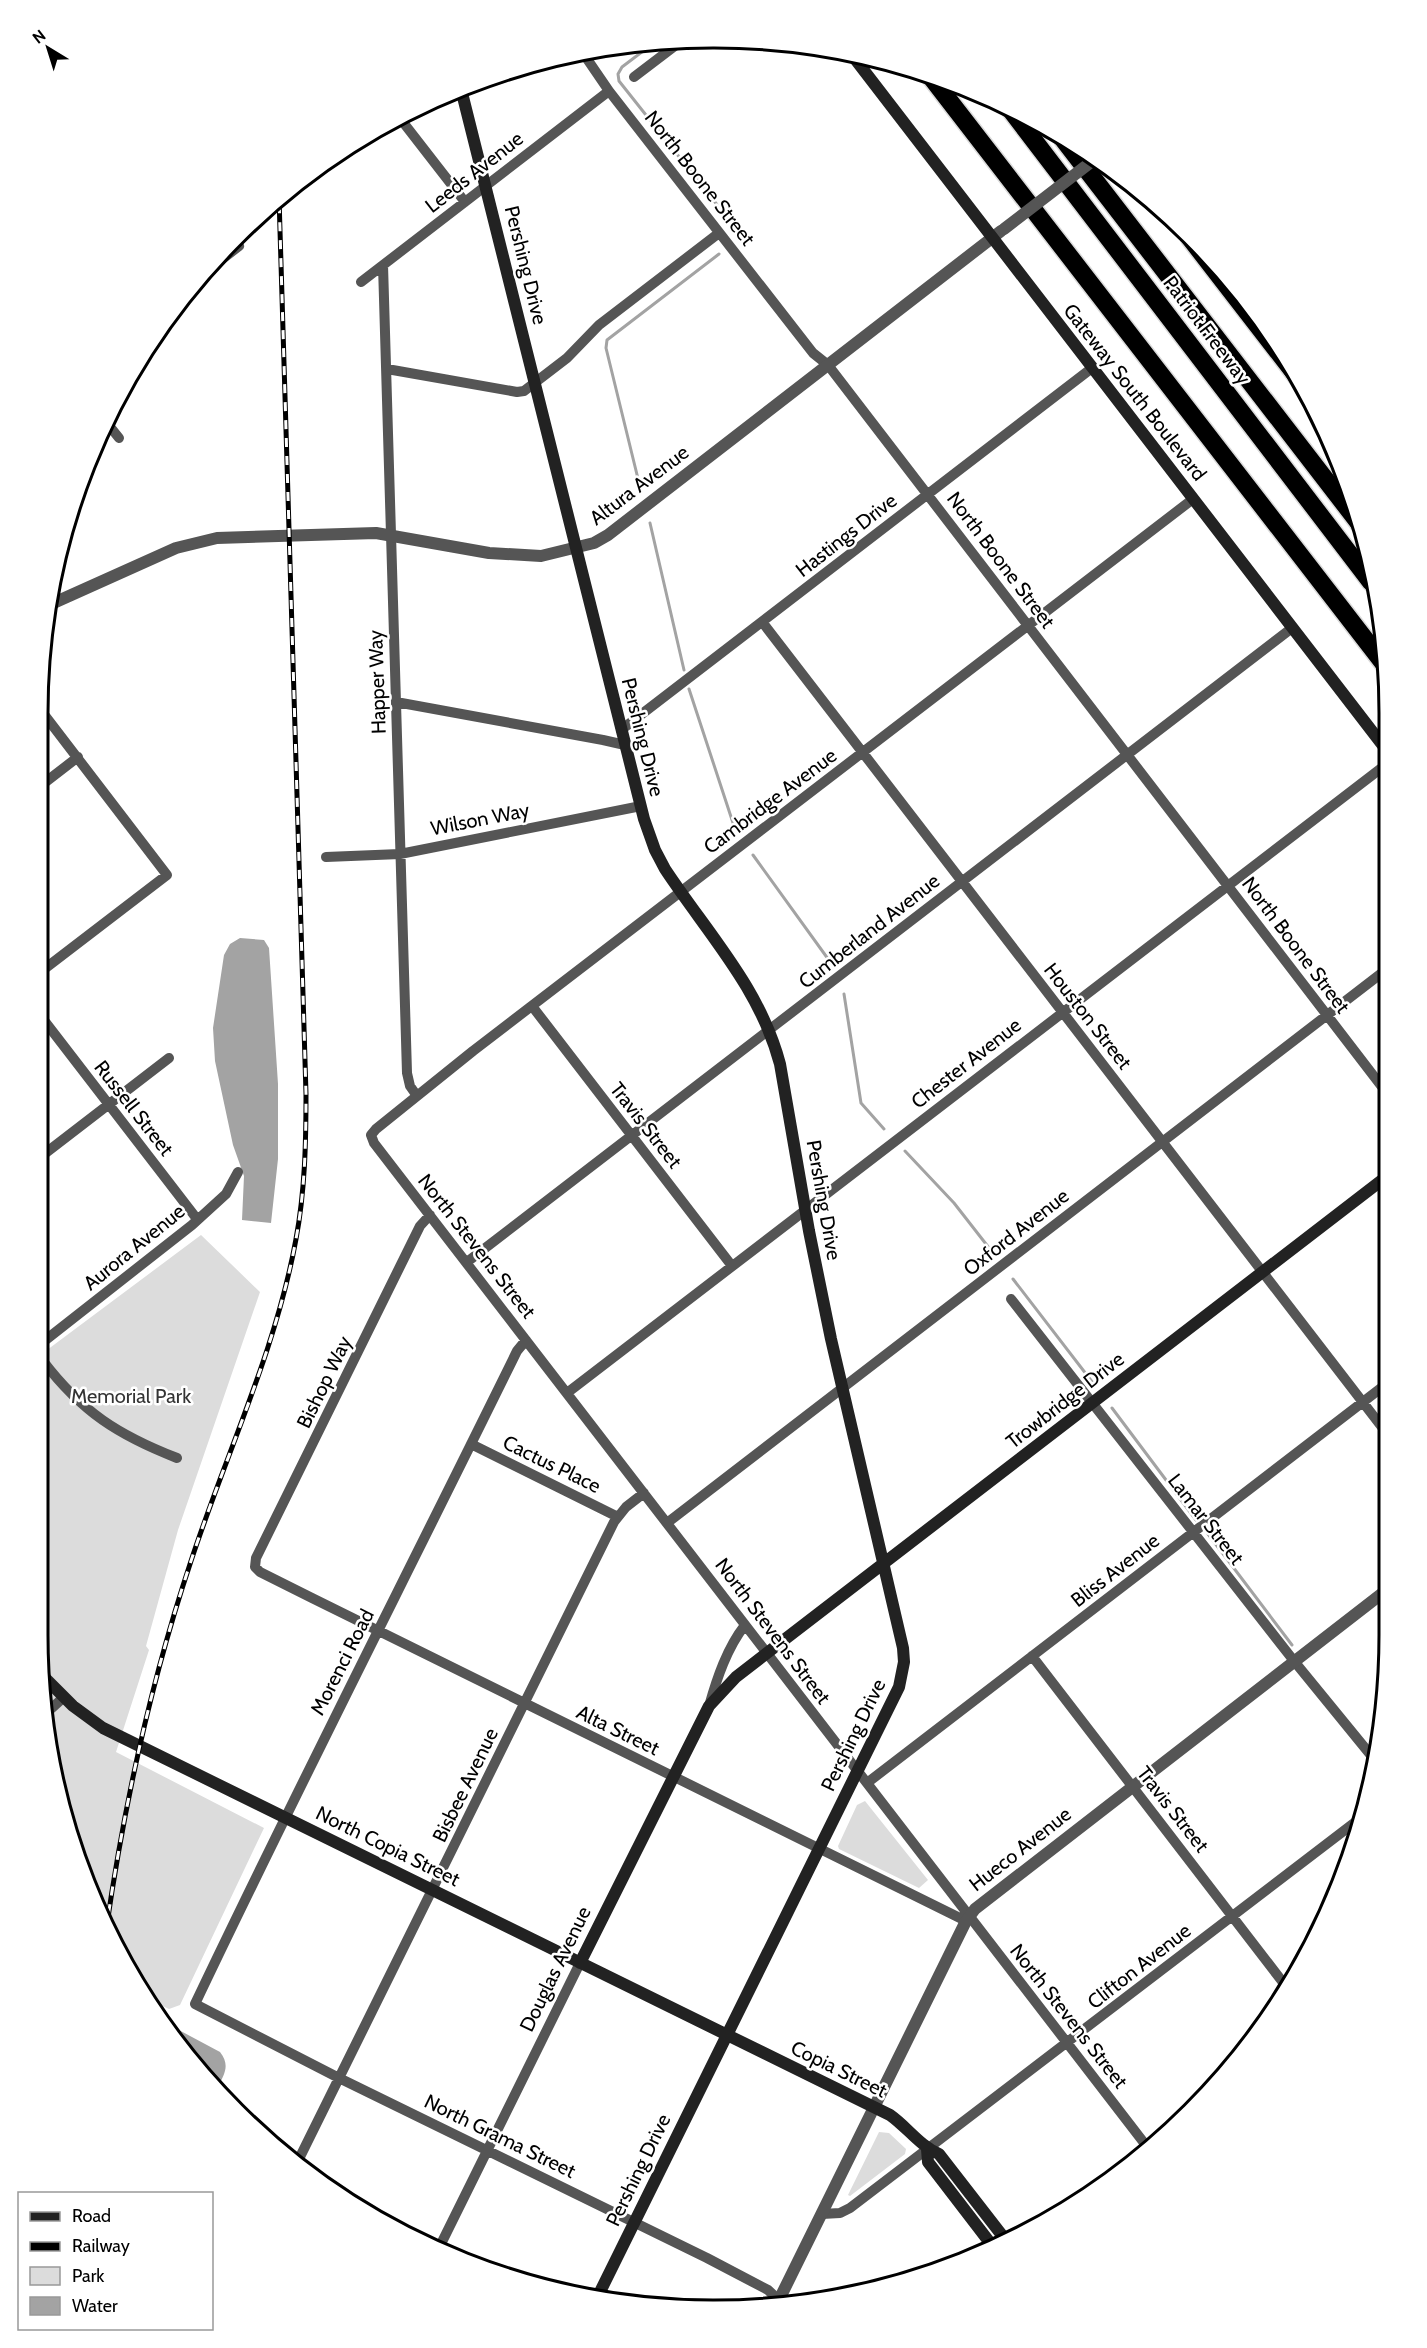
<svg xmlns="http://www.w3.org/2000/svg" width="1427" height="2348" font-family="Cabin,sans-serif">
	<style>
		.green { fill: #dcdcdc }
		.water { fill: #a3a3a3 }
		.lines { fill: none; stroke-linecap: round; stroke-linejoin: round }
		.stream { stroke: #a3a3a3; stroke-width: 3 }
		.motorway-casing { stroke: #dbdbdb; stroke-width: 21 }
		.minor { stroke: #555; stroke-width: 10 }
		.tertiary { stroke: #555; stroke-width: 12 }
		.secondary { stroke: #222; stroke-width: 12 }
		.motorway { stroke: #000; stroke-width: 18 }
		.rail-casing { stroke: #000; stroke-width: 5 }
		.rail { stroke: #fff; stroke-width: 3; stroke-dasharray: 9; stroke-linecap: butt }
		.tertiary-bridge { stroke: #555; stroke-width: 12 }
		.labels { text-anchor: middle; stroke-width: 5; stroke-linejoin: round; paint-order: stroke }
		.street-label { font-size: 20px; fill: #000; stroke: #fff }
		.park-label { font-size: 20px; fill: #333; stroke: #fff }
		.rim { fill: none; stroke: #000; stroke-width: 3 }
	</style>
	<rect width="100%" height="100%" fill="#fff"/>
	<path class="green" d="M201,1235L260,1292L178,1530L146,1646L149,1650L116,1752L264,1828L180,2005L169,2009L154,2002L151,2003L107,1934L73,1851L43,1723V1353Z
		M865,1801L928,1880L919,1888L839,1849L838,1846L857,1805Z
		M879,2132L889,2133L906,2149L905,2154L850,2196L848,2195Z"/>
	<path class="water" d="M240,938L264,940L269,948L278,1084V1159L271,1223L242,1220L244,1176L233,1145L215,1061L213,1028L224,955L230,944Z
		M162,2021L220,2052C230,2065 225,2073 218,2087L177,2046Z"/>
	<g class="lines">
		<path class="stream" d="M655,42L622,67L618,74L619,81L726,216
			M641,491L606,348L607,340L719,254
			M650,523L684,670
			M689,689L735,829
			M753,855L831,963
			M844,994L861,1103L884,1129
			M905,1151L954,1203L993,1253
			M1013,1279L1093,1383
			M1112,1408L1196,1520
			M1208,1534L1292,1645"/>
		<defs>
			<path id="motorway" d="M931,77L1388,669
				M1007,105L1371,582
				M1063,139L1359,523
				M1190,238L1303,384"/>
		</defs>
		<use href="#motorway" class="motorway-casing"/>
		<path class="minor" d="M583,53L609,91L813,353L828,365L1386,1092
			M634,77L680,42
			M399,117L465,202
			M383,265L407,1073L410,1086L417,1096
			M203,274L239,246L235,240
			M361,282L609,91
			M387,369L517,392L524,391L567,358L599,325L719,233
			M107,423L119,438
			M763,623L1385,1431
			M396,702L603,740L625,745
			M43,713L167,875L43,970
			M621,730L1092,368
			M43,784L78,757
			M326,857L400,854L641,806
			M532,1006L732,1266
			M43,1019L197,1219
			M43,1155L169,1058
			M430,1215L420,1226L256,1558L255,1567L260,1572L312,1598L966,1921
			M467,1262L1292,628
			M1011,1299L1294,1661L1374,1759
			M526,1340L517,1351C410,1569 299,1785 195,2004L339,2078L707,2258L768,2290L785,2306
			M43,1342L192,1225L226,1194L238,1172
			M43,1361C82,1412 118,1435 177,1458
			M567,1393L1388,763
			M471,1444L618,1517
			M667,1523L1387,969
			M1032,1656L1285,1985
			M709,1706C717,1678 727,1648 745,1625
			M43,1716L64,1697
			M867,1783L1385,1385
			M1148,2148L374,1143L371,1135L376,1129L473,1051L1193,499
			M296,2165L614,1522L626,1507L644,1493
			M822,2214L840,2213L850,2208L1358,1820
			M438,2250L580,1963"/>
		<path class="tertiary" d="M49,605L176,548L217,538L376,533L489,553L541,556L594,543L608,535L1001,231
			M776,2306L966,1921L975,1909L1384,1592"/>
		<path class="secondary" d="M852,55L1388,752
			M461,89L644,819L655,850L665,869C708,934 760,988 780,1064L809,1231L831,1339L903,1648L904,1662L899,1687L597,2298
			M43,1676L73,1706L103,1728L890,2115C907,2127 920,2146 939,2154L1008,2243
			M580,1963L709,1706L736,1677L767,1653L1386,1177
			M927,2149L928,2162L994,2248"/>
		<use href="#motorway" class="motorway"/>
		<defs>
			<path id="rail" d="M106,1931C124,1805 151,1681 191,1561C226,1454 276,1350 296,1239C305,1191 306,1142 306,1094L279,197"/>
		</defs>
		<use href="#rail" class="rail-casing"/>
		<use href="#rail" class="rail"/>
		<path class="tertiary-bridge" d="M1004,229L1095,159"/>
	</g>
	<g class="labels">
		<g class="street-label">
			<text transform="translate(474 172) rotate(-38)" y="7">Leeds Avenue</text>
			<text transform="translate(700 178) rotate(52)" y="7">North Boone Street</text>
			<text transform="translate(526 265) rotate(76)" y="7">Pershing Drive</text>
			<text transform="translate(1207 330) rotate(53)" y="7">Patriot Freeway</text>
			<text transform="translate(1135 392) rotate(52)" y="7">Gateway South Boulevard</text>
			<text transform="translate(639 485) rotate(-37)" y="7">Altura Avenue</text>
			<text transform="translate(846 535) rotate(-38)" y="7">Hastings Drive</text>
			<text transform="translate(1001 560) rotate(53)" y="7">North Boone Street</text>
			<text transform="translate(377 682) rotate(-92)" y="7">Happer Way</text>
			<text transform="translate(643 737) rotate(76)" y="7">Pershing Drive</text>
			<text transform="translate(770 801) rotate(-37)" y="7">Cambridge Avenue</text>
			<text transform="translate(480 819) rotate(-11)" y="7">Wilson Way</text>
			<text transform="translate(869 931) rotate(-38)" y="7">Cumberland Avenue</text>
			<text transform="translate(1296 945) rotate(53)" y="7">North Boone Street</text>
			<text transform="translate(1088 1016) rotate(52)" y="7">Houston Street</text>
			<text transform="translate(966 1063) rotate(-38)" y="7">Chester Avenue</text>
			<text transform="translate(134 1108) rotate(52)" y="7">Russell Street</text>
			<text transform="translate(646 1125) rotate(52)" y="7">Travis Street</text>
			<text transform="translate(824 1200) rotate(80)" y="7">Pershing Drive</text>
			<text transform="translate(1016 1232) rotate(-38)" y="7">Oxford Avenue</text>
			<text transform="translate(477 1246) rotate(52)" y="7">North Stevens Street</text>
			<text transform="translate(134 1247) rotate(-39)" y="7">Aurora Avenue</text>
			<text transform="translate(324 1382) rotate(-64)" y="7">Bishop Way</text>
			<text transform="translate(1065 1400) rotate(-38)" y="7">Trowbridge Drive</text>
			<text transform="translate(552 1464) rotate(26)" y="7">Cactus Place</text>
			<text transform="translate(1206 1519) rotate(52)" y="7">Lamar Street</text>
			<text transform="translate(1115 1570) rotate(-38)" y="7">Bliss Avenue</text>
			<text transform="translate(773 1631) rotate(53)" y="7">North Stevens Street</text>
			<text transform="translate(342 1662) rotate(-63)" y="7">Morenci Road</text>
			<text transform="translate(618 1730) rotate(26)" y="7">Alta Street</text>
			<text transform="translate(853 1735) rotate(-64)" y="7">Pershing Drive</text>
			<text transform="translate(465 1785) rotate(-64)" y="7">Bisbee Avenue</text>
			<text transform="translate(1173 1809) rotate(52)" y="7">Travis Street</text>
			<text transform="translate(388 1846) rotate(26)" y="7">North Copia Street</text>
			<text transform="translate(1020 1849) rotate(-38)" y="7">Hueco Avenue</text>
			<text transform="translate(1139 1966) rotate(-38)" y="7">Clifton Avenue</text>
			<text transform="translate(555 1969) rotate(-64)" y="7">Douglas Avenue</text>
			<text transform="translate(1069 2016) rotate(52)" y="7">North Stevens Street</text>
			<text transform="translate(839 2069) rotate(26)" y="7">Copia Street</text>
			<text transform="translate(500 2136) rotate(26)" y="7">North Grama Street</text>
			<text transform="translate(638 2170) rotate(-64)" y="7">Pershing Drive</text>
		</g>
		<g class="park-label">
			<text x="131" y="1403">Memorial Park</text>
		</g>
	</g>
	<path d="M0 0H1427V2348H0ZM713 48H714A665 665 0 0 1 1379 713V1635A665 665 0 0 1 714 2300H713A665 665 0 0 1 48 1635V713A665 665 0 0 1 713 48Z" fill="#fff" fill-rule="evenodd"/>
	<path class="rim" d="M713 48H714A665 665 0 0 1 1379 713V1635A665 665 0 0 1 714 2300H713A665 665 0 0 1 48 1635V713A665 665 0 0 1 713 48Z"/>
	<rect x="18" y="2192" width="195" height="138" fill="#ffffff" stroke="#999999" stroke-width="1.5"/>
	<rect x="30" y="2212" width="30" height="9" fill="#222222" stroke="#999999" stroke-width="1.5"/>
	<text x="72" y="2222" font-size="18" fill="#000000">Road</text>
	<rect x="30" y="2242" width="30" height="9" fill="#000000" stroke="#999999" stroke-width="1.5"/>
	<text x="72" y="2252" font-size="18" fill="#000000">Railway</text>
	<rect x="30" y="2267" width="30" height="18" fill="#dcdcdc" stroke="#999999" stroke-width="1.5"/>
	<text x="72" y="2282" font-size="18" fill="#000000">Park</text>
	<rect x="30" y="2297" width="30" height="18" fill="#a3a3a3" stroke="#999999" stroke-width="1.5"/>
	<text x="72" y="2312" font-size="18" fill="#000000">Water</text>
	<g transform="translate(48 48) rotate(322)" stroke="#ffffff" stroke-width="4.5" paint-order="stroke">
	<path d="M0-4.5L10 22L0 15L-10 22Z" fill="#000000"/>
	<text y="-9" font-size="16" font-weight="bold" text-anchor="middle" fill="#000000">N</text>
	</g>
</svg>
